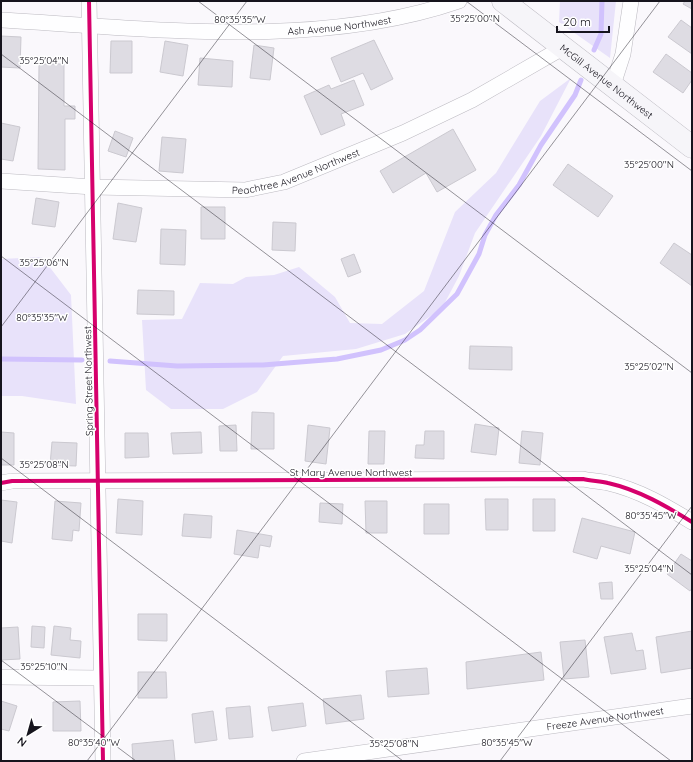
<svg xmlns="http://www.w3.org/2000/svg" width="693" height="762" font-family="Quicksand,sans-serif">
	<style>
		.green { fill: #e8e2fa }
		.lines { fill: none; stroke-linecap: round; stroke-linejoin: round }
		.stream { stroke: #d1c2fd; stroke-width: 5 }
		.building { fill: #dedce3; stroke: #cbc9d0 }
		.street-casing { stroke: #bcbac1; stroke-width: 16 }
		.secondary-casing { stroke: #bcbac1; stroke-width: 23 }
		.street { stroke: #fefeff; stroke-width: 15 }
		.secondary { stroke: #f6f5f9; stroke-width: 22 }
		.cycleway-casing { stroke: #fff; stroke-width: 6 }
		.cycleway { stroke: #d6006c; stroke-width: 4 }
		.ticks { fill: none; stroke: #16141d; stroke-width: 1; stroke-opacity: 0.45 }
		.labels { text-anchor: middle; stroke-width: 3; stroke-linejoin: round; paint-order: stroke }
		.street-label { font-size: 10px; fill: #16141d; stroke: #fff }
		.ticks-label { font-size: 10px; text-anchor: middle; fill: #16141d; stroke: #fff; stroke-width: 3; stroke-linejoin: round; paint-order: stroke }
	</style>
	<rect width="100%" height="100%" fill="#faf8fc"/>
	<path class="green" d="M560,1H616L610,58L559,22Z
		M571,78L541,136L475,233L459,276L442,308L405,334L356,349L283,356L257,392L223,409H171L146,390L142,320L182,319L200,283L233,284L246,277L274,275L299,267L335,297L350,323L382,324L424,291L455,212L496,173L540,101Z
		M42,257L71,295L76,404L22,396H1V259Z"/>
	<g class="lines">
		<path class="stream" d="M594,50L601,34L602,1
			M1,359L82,360
			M110,361L177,366L263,365L337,359L381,350L405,340L420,330L457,294L479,254L485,235L496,215L519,185L541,145L575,95L581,80"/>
	</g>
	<path class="building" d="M685,1H692V9L683,4Z
		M681,20L692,28V54L668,37Z
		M1,36L21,37L20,68L1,67Z
		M374,40L393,79L371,90L363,73L341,82L331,58Z
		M111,41H132V73H110Z
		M165,41L188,45L183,76L160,72Z
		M254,45L274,48L270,80L250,78Z
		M666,54L692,73V80L683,93L653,72Z
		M200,58L233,61L232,87L198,85Z
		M39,64H64V106H75V119H65V170L38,169Z
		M354,80L364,105L341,114L345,125L321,135L304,96L329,85L331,89Z
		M1,123L20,127L13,161L1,159Z
		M453,129L476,170L437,192L426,173L393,193L380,171Z
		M115,131L133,138L126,157L108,151Z
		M162,137L186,139L183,173L159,171Z
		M568,164L613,196L598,217L553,185Z
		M36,198L59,202L55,227L32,224Z
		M118,203L142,208L136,242L113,239Z
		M201,207H225V239H201Z
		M273,222L296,223L295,251L272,250Z
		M161,229L186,230L185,265L160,264Z
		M674,243L692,255V286L660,263Z
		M354,254L361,272L348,277L341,259Z
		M138,290L174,291V315L137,314Z
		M470,346L512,347V370L469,369Z
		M252,412L274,413V449H251Z
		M475,424L499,428L496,455L471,452Z
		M236,425L237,451H220L219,426Z
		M308,425L330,428L326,464L305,461Z
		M369,431H385L384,464H368Z
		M425,431H444V459L415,458L416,445H424Z
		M522,431L543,433L540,465L519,463Z
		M1,432L14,433V465H1Z
		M201,432L202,453L173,454L171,433Z
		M125,433H148L149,457L125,458Z
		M52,442L77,443L76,466L50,465Z
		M118,499L143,501L142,535L116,533Z
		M485,499H508V530H486Z
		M533,499H555V531H533Z
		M1,500L17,502L12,543L1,541Z
		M55,501L81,503L79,531L73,530L72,541L52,539Z
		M365,501H387V533H366Z
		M320,503L343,504L342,524L319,522Z
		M424,504H449V534H424Z
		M184,514L212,516L211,538L182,536Z
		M582,518L635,532L630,554L601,546L597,559L573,552Z
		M237,530L272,536L270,547L260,545L258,558L234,554Z
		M681,554L692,561V588L690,591L667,574Z
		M612,582L613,599H601L599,583Z
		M138,614H167V641L138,640Z
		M32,626L45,627L44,648L31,647Z
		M54,626L71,628L70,640L81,641L80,658L51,655Z
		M18,627L20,659L1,660V628Z
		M692,631V668L661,673L656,637Z
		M632,633L636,651L643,650L646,669L611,674L604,637Z
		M585,640L589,677L564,679L560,642Z
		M541,652L544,680L467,689L466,662Z
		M427,668L429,694L388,697L386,671Z
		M138,672H166L167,698H138Z
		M361,695L364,719L326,724L323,699Z
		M1,701L17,706L9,731L1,729Z
		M80,701L81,731H53V702Z
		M303,703L306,726L272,731L268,707Z
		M250,706L253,737L229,739L226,708Z
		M213,711L217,740L195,743L192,714Z
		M173,740L175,761H133L132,744Z"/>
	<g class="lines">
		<defs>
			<g id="street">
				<path d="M89,1L103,761"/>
				<path id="s1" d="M1,20C149,28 317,50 459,1"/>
				<path d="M613,85L623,54L631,1"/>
				<path id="s2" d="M1,181L93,187L245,190L284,182L403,133L472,100L564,47"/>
				<path d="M1,483L12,481L583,479C591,481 600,481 608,483C639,490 666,506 692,522"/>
				<path d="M1,677L100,678"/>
				<path id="s3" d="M304,761L692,706"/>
			</g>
			<g id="secondary">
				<path id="s4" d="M503,1L692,147"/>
			</g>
		</defs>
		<use href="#street" class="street-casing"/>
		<use href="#secondary" class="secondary-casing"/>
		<use href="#street" class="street"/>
		<use href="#secondary" class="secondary"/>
		<defs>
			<path id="cycleway" d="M89,1L103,761
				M1,483L12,481L583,479C591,481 600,481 608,483C639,490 666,506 692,522"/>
		</defs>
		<use href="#cycleway" class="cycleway-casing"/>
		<use href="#cycleway" class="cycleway"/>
	</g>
	<path class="ticks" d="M198,1L692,373M466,1L692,171M1,54L692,575M1,256L671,761M1,327L247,1M1,458L403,761M1,660L136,761M87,761L660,1M500,761L692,506"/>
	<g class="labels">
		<g class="street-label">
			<text dy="4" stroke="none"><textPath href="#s1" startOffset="339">Ash Avenue Northwest</textPath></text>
			<text dy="4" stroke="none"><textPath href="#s4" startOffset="131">McGill Avenue Northwest</textPath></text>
			<text dy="4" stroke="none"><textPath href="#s2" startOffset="298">Peachtree Avenue Northwest</textPath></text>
			<text transform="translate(88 381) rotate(-91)" y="4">Spring Street Northwest</text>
			<text x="351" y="476">St Mary Avenue Northwest</text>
			<text dy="4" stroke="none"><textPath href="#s3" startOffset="304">Freeze Avenue Northwest</textPath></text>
		</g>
	</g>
	<g class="ticks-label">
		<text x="475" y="22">35°25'00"N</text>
		<text x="240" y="23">80°35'35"W</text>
		<text x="44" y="64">35°25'04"N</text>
		<text x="649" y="168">35°25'00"N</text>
		<text x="44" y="266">35°25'06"N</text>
		<text x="42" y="321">80°35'35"W</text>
		<text x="649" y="370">35°25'02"N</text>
		<text x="44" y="468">35°25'08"N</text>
		<text x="651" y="519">80°35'45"W</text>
		<text x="649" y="572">35°25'04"N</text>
		<text x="44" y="670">35°25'10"N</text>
		<text x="94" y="746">80°35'40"W</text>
		<text x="507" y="746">80°35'45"W</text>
		<text x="394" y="747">35°25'08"N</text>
	</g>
	<rect width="693" height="762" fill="none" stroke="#16141d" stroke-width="4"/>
	<g transform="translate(28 734) rotate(217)" stroke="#ffffff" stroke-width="3" paint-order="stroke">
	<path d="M0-3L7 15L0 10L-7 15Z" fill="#16141d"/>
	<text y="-6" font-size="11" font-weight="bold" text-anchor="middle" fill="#16141d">N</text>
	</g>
	<path d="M557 26v6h52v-6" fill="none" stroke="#16141d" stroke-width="2"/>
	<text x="563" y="26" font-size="12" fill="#16141d" stroke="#ffffff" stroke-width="3" paint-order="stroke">20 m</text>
</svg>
